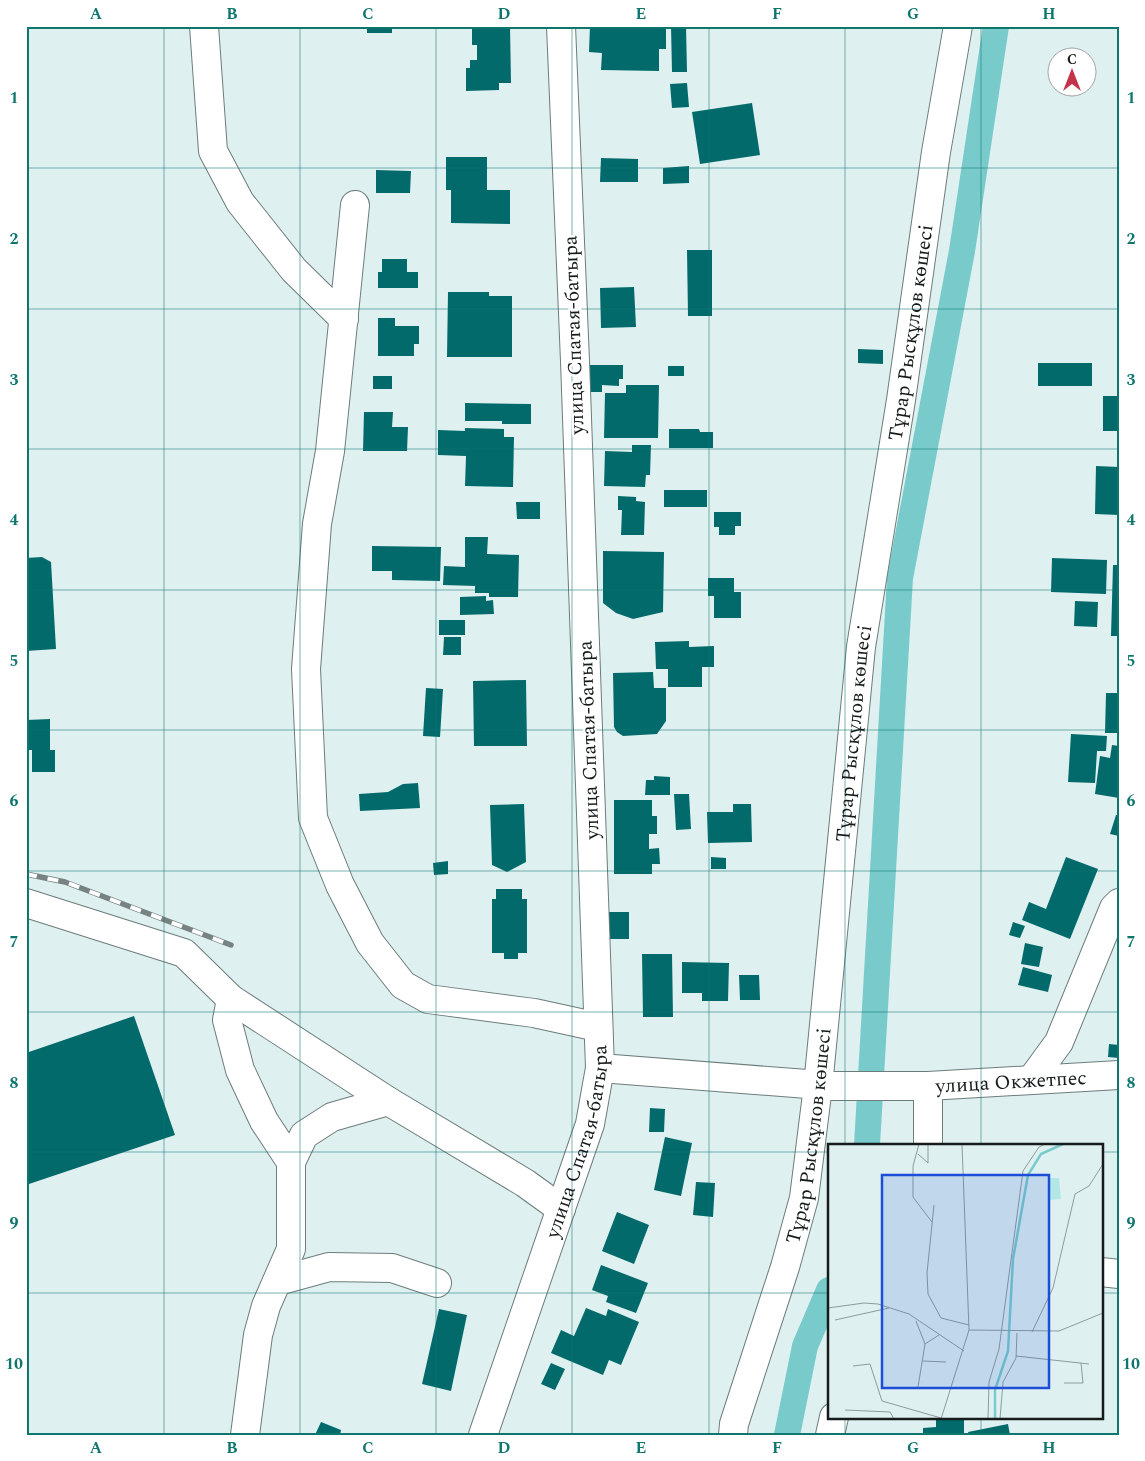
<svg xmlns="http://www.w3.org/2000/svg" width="1145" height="1461" font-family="Spectral,serif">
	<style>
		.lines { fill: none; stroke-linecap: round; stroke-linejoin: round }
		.canal { stroke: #79cbcb; stroke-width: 26 }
		.building { fill: #026a6b }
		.minor-casing { stroke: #6c7c7b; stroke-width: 30 }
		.minor { stroke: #fff; stroke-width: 28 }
		.rail-casing { stroke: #778383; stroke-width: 5.5 }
		.rail { stroke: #fff; stroke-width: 4; stroke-dasharray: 11; stroke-linecap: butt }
		.grid { fill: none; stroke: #0f766e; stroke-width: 1; stroke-opacity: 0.55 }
		.labels { text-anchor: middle; stroke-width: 5; stroke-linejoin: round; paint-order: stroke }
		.street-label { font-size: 20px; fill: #151b1b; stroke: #fff }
		.inset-river { fill: none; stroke: #79cbcb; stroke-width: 2.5 }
		.inset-road { fill: none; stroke: #8e9b9b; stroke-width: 1 }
		.view { fill: #1d4ed8; fill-opacity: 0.15; stroke: #1d4ed8; stroke-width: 2.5 }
		.inset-edge { fill: none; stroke: #151b1b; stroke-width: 2.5 }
		.neatline { fill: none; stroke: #0f766e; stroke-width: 2 }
		.grid-label { font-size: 16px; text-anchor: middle; font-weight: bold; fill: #0f766e }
	</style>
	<rect width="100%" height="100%" fill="#dff0f0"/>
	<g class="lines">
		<path class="canal" d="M867,1145L900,578L962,251L996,26
			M787,1435L805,1346L829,1290"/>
	</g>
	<path class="building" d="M367,26H392V33H367Z
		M472,26H510L511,83H499V90L466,91V68H470V60H477V45H472Z
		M590,26H666V49H659V71L601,70L602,53L589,52Z
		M671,26H686L687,72H672Z
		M687,83L689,107L672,108L670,84Z
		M752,103L760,155L700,164L692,112Z
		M446,157H487V190H510V224L451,223V190H446Z
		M601,158L638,159V182H600Z
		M689,166V183L663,184V168Z
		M376,170L411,171L410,193H376Z
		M687,250H712V316H688Z
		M382,259H407V272H418V288H378V272H382Z
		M634,287L636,327L601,328L600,288Z
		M448,292H489V296H512V357H447Z
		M378,318H395V326H419V344H414V356H378Z
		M858,349L883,350V364L858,363Z
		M1038,363H1092V386H1038Z
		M590,365H623V379H619V386L602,385V392H590Z
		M668,366H684V376H668Z
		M373,376H392V389H373Z
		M626,385H659L658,438H604L605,393H626Z
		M1103,396H1119V431H1103Z
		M465,403L531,404V424H502V421H465Z
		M364,412H393L392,427H408L407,451H363Z
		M465,428L504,429V437H514L513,487L465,486L466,456L438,455V430L465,431Z
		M669,429H699L700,432H713V448H669Z
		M632,445H651L650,475H646L645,487L604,486L605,451L632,452Z
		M1096,466L1119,467V515L1095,514Z
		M664,490H707V507H664Z
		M618,496L636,497V501L645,502L644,535H621L622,510H618Z
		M516,502H540V519H517Z
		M714,512H741V526H735V535H719V527H714Z
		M465,537H488L487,554L519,555L518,597H489V593H475V586L443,585L444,566L465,567Z
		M372,546L441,547L440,581L392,580V571H372Z
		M603,551L664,552L663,612L633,619L616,613L603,603Z
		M42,557L51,562L56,649L26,651V558Z
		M1052,558L1107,560L1106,594L1051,592Z
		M1113,565H1119V636H1111Z
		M708,578H734V592H741V618H714V596H708Z
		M486,596V601L493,600L494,614L460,615V597Z
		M1075,601L1098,602L1097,627L1074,626Z
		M439,620H465V635H439Z
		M444,637H461V655H443Z
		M689,641V647L714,646V667H702V687H668V669H656L655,642Z
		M653,672L654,688H666V721L657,734L623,736L617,732L614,727L613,673Z
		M526,680L527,746H474L473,681Z
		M426,688L443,689L440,737L423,736Z
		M1106,693H1118L1119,733H1105Z
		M50,719V750H55V772H32V750H27V720Z
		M1071,734L1107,736L1106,751H1097L1095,783L1068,782Z
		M1112,745L1119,746V798L1095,794L1100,756L1110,758Z
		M654,776L670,777V795H645L646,780H654Z
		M418,783L420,808L360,811L359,794L388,792L403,784Z
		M674,794H689L691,829L676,830Z
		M614,800H652V816H657V834H649V849L659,848L660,864H652V874H614Z
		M524,804L526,862L507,872L492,865L490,805Z
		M733,804H751L752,842L708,843L707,812H733Z
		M1116,815H1119V836L1110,834Z
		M711,857L726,858V869H711Z
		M1066,857L1098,869L1070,939L1022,920L1029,902L1046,909Z
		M448,861V874L434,875L433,863Z
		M496,889H522V899H527V953H518V959H504V953H492V899H496Z
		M609,912H629V939H609Z
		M1013,922L1025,926L1020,938L1009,935Z
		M1025,943L1043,947L1039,967L1021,964Z
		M642,954H672L673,1017H643Z
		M682,962L729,963L728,1001H702V993H682Z
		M1023,967L1052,975L1048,992L1018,985Z
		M739,975H759L760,1000H740Z
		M134,1016L175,1135L26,1185V1053Z
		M1109,1044L1119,1045V1058L1108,1057Z
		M650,1108L665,1109L664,1132H649Z
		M665,1137L692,1143L681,1196L654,1190Z
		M696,1182L715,1183L713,1217L693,1215Z
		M617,1212L649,1225L634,1264L602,1251Z
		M601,1265L648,1283L636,1313L606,1302L608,1296L592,1290Z
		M586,1308L606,1316L608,1309L639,1322L621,1365L609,1360L603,1375L551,1353L561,1330L574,1336Z
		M439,1309L467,1315L451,1391L422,1384Z
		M551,1363L565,1369L555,1390L541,1384Z
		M936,1417H964V1435H923V1428L936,1427Z
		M321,1422L341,1430L340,1435H315Z
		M1008,1424L1010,1435H969L968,1432Z"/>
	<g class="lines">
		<defs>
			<g id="minor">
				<path d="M204,26L213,151L240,202L294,270L344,319"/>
				<path d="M355,205L330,451L317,524L306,669L313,818L340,885L370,943L403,985L428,999L534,1013L598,1027"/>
				<path d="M26,903L184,953L231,999L388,1101L525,1183L561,1209"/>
				<path d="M231,999L227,1020L240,1070L264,1121L291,1162"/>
				<path id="s1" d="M600,1068L833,1086H928L1119,1075"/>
				<path d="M1032,1079L1059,1042L1114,908L1119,903"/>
				<path d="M928,1145V1086"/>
				<path d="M1101,1272L1119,1274"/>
				<path d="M278,1281L329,1267L392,1268L437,1283"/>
				<path d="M245,1435L258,1335L266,1306L291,1249V1162L304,1135L332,1117L388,1101"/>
				<path id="s2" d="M483,1435L590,1124L600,1068L575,361L561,26"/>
				<path id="s3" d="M733,1435L734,1424L785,1267L804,1198L818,1086L861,647L901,400L936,152L958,26"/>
				<path d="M830,1435L834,1417"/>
			</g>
		</defs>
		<use href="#minor" class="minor-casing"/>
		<use href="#minor" class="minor"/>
		<defs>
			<path id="rail" d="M26,874L65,882L231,945"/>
		</defs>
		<use href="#rail" class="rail-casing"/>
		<use href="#rail" class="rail"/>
	</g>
	<path class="grid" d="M164,26V1435M300,26V1435M436,26V1435M572,26V1435M709,26V1435M845,26V1145M981,26V1145M26,168H1119M26,309H1119M26,449H1119M26,590H1119M26,730H1119M26,871H1119M26,1012H1119M26,1152H829M1101,1152H1119M26,1293H829M1101,1293H1119M845,1417V1435M981,1417V1435"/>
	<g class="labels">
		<g class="street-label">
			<text dy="7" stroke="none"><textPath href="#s3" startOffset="1120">Тұрар Рысқұлов көшесі</textPath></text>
			<text transform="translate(573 335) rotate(-92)" y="7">улица Спатая-батыра</text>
			<text dy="7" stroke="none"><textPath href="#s3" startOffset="715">Тұрар Рысқұлов көшесі</textPath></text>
			<text transform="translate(588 740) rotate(-92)" y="7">улица Спатая-батыра</text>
			<text dy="7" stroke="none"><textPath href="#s1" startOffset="412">улица Окжетпес</textPath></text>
			<text dy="7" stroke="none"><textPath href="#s3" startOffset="310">Тұрар Рысқұлов көшесі</textPath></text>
			<text dy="7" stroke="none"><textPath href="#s2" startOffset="309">улица Спатая-батыра</textPath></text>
		</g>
	</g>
	<g transform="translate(828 1144)">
		<rect width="275" height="275" fill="#dff0f0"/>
		<path d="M220,34H231L233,55L222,56Z" fill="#b3e7e6"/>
		<path class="inset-river" d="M167,275V246L180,207L185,115L200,31L213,10L235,0"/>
		<path class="inset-road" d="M91,0L85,22V53L104,78M90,10L100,19V0M106,61L99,129L100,150L113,174L141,181M0,164L36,159L50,160L81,170L136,207M7,176L61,164M88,177L97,200M141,186L231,187L275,169M204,188L225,144L247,50L261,42L275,20M188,212L261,220M95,217L118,218M25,222L42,220L54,257L113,274M236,239H255L253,219M90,243L97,200L111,191M17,266L62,268L66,275M113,275L141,186L134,0M160,275L161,238L171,205L195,27L211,3L217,0M172,275L175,238L188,214L189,189"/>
		<path class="view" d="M54,31H221V244H54Z"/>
		<rect width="275" height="275" class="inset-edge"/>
	</g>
	<rect width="1145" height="1461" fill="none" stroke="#ffffff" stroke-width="55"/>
	<g transform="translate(1072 72)"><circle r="24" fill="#ffffff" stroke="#a1a4a4"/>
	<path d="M0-4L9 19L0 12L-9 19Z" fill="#c3324b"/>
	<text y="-8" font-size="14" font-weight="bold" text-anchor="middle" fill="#151b1b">С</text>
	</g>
	<rect x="28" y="28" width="1090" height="1406" class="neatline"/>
	<g class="grid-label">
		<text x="96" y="19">A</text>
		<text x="232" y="19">B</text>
		<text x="368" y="19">C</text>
		<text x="504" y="19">D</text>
		<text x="641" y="19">E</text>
		<text x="777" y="19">F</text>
		<text x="913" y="19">G</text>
		<text x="1049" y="19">H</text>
		<text x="14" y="103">1</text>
		<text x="1131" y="103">1</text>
		<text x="14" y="244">2</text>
		<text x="1131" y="244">2</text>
		<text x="14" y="385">3</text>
		<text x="1131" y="385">3</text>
		<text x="14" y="525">4</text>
		<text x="1131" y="525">4</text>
		<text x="14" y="666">5</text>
		<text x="1131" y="666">5</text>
		<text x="14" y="806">6</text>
		<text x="1131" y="806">6</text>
		<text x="14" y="947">7</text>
		<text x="1131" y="947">7</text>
		<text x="14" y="1088">8</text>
		<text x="1131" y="1088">8</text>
		<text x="14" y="1228">9</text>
		<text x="1131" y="1228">9</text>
		<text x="14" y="1369">10</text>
		<text x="1131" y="1369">10</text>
		<text x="96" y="1453">A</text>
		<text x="232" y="1453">B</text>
		<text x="368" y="1453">C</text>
		<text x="504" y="1453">D</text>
		<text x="641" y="1453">E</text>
		<text x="777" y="1453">F</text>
		<text x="913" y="1453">G</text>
		<text x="1049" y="1453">H</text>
	</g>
</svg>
